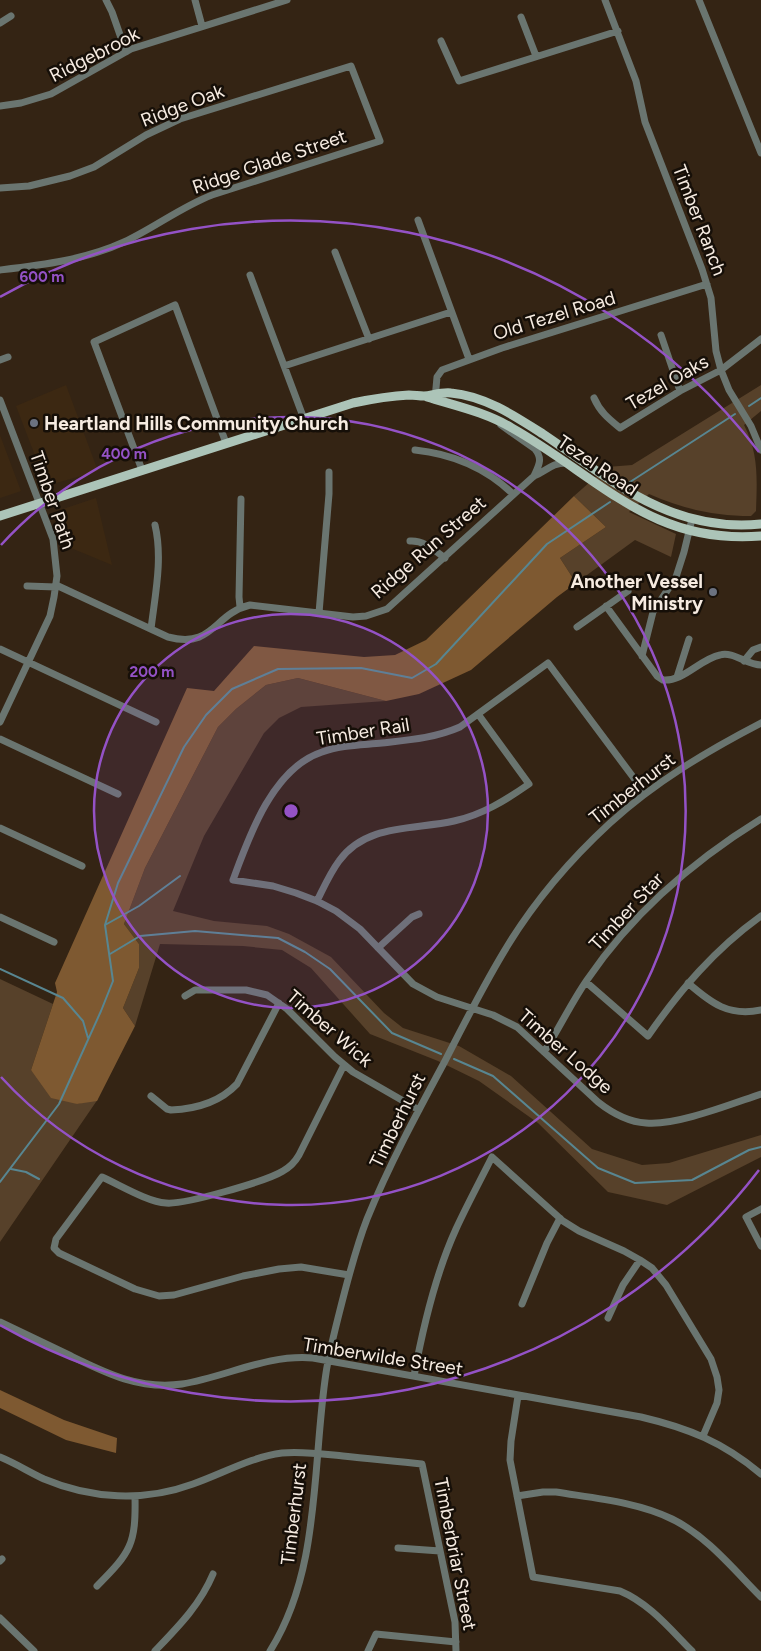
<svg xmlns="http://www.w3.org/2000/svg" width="761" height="1651" font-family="Figtree,sans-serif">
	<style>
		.built { fill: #3c2812 }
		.green { fill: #57412a }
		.forest { fill: #7e5931 }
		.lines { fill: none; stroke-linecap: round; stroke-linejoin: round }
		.stream { stroke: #588691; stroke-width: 2 }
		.minor { stroke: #6a7570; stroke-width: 7 }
		.major { stroke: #acc4b8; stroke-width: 9 }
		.ring { fill: none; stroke: #9452c6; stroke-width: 2.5 }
		.worship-dot { fill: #6b7280; stroke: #160f08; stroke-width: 2 }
		.labels { text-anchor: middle; stroke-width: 5; stroke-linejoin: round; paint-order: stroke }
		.street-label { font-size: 19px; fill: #f6ebe1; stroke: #160f08 }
		.poi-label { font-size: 19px; font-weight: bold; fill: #f6ebe1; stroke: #160f08; text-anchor: start }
		.centre { fill: #9452c6; stroke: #160f08; stroke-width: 2.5 }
		.ring-label { font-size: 15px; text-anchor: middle; font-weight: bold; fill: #9452c6; stroke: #160f08; stroke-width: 5; stroke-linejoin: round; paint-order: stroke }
	</style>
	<rect width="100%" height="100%" fill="#342414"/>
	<path class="built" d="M66,385L98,471L53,484L44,479L16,406Z
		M0,435L21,491L0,498Z
		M96,498L112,565L66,546L57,516L60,510Z"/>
	<path class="green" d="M761,385V411L744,425C759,454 757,479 756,511L751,516C715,516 683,509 649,494L629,512L676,534L671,557L635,540L576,583L560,558L606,527L574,496L607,467L632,465Z
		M298,678L386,701L301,707L279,718L264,733L204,836L173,911L214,921L267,926L289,934L331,957L384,1013L403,1028L459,1046L511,1076L592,1149L642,1165L669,1163L761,1135V1157L667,1205L608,1192L538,1123L479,1081L438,1061L370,1034L311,968L282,950L243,946L160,944L135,1026L123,1008L139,968V944L124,924L145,868L218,727L236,709L266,685Z
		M0,979L53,1004L31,1070L77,1104L98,1099L0,1242Z"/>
	<path class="forest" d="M574,496L606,527L560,558L576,583L557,597L471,670L419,694L386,701L298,678L266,685L236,709L218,727L145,868L124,924L139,944V968L123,1008L135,1026L97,1101L77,1104L51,1098L31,1070L57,992L55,983L187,688L214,691L254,646L364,657L395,655L426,640Z
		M0,1390L64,1420L117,1438L116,1453L66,1440L0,1408Z"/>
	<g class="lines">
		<path class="stream" d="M749,406L761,398
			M630,482L735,414
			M105,925L139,906L180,876
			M110,954L140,936L195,931L278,938L305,952L330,969L392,1033L441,1054
			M0,969L63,998L83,1021L88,1038
			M454,1059L493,1076L598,1168L635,1183L692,1180L749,1150L761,1147
			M11,1169L26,1172L39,1179
			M0,1182L59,1104L101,1011L113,981L105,925L118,883L184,747L206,715L232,689L278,669L361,668L412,678L436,664L547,544L610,502"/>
		<path class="minor" d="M106,0L112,12L126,52
			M195,0L202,26
			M605,0L636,81L645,122L702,269L711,298L716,351L721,370L729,390L751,426L761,450
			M699,0L761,153
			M521,17L536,56
			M0,23L11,16
			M441,41L459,81L618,31
			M0,106L21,103L51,94L131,49L287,0
			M0,188L29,186L70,176L94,167L146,135L180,119L351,66L380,141L212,195C181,207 154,228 124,242C85,260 42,265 0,270
			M418,220L469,359
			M335,252L369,339
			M250,275L304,419
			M661,335L680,391
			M0,360L8,357
			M284,366L451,312
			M594,398C600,412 609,419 620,428L680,391L721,370L761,339
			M435,399L437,377L442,370L502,348L707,284
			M0,400L53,539L57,576L54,597L50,616L0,722
			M501,425L535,449C543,459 539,465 534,476
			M415,450C453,454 485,467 513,494
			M142,470L94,342L175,305L226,443
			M410,541C424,540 434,550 445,558
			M56,585L168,637C214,649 213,614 250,605L353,617L366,616L387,609L534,476C547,471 551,463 566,463
			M27,586L56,587
			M606,606L657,676L663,680C683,682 700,659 720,655C733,651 747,665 761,665
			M240,607L239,597L241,499
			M319,613L329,494V472
			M577,627L628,591
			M151,629C155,595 163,559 155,525
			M0,649L156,722
			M642,656L653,612L676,577L684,552L692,519
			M744,661L753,650L761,647
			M677,677L689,639
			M0,739L118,794
			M645,793L548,663L460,727C435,738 409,740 382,743C362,745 340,745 322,752C273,768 249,836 233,880L273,886L296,893L317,901L336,911L360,929L413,984L437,997L493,1015L517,1027L598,1102C612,1113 628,1122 646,1123C676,1126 731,1104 761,1094
			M0,828L82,866
			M317,901C324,887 330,873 339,861C366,823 415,830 454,821C482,815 506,800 529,784L478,714
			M0,917L54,942
			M378,948L412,917L419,914
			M586,982L648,1036C680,990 715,949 761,916
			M688,983C711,1003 729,1017 761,1010
			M185,996L195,990H246L267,995L287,1009L335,1057L353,1072L419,1110
			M544,1052C559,1029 571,1003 587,980C632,914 693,861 761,819
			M344,1065L299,1155C295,1162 290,1167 283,1171C267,1181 184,1205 166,1203C148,1202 120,1185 102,1177L56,1239L54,1248L59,1253L135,1289L159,1296L174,1295L243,1276L279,1269L301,1267L349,1275
			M151,1096L167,1109L171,1110C196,1109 220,1102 237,1084L279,1003
			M761,1209L746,1217L761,1246
			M522,1304L547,1243L560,1218
			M608,1318L623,1285L640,1260
			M0,1322C23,1333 46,1344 69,1355C106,1373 139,1390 182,1384C226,1377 267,1354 313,1358L641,1417C688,1428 723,1442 761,1474
			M414,1376C423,1327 435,1275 456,1229C467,1205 480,1181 492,1157L563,1221L579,1231L624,1251L640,1260L652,1268L666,1285L711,1359L717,1377L719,1390L717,1403L703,1436
			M518,1396L511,1441L510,1460L533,1577L620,1591C649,1603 670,1629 692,1651
			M0,1457C15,1463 29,1472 44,1479C91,1499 144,1502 193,1484C222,1474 251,1457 282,1453C302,1451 323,1454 343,1456C369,1459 396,1461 422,1464L455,1622L456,1651
			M517,1496L543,1492H556C593,1498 638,1502 672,1519C707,1536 734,1570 761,1597
			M398,1548L440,1551
			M0,1561L2,1559
			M97,1586C131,1552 136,1544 135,1496
			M0,1618L34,1651
			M155,1651C178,1627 200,1605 213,1574
			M270,1651C321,1570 312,1465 326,1373C329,1353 334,1334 339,1314C347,1282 355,1250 367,1219C389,1165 417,1113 445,1061C465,1022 485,982 508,945C535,901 572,858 610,823C655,782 707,751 761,723
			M368,1651L376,1634L456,1642"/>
		<path class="major" d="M427,397C456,406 485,412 512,428C599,477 651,545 761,536
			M0,516L353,403C372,399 390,396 409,395C414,395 419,396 424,396C433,395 442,392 451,393C485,396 515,416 543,434C613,481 671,533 761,524"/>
	</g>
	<circle cx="291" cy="811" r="197" fill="#9452c6" fill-opacity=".12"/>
	<g class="ring">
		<circle cx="291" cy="811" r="197"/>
		<path d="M1 545A394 394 0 1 1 1 1077"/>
		<path d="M759 1170A590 590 0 0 1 0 1325M0 297A590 590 0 0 1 759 452"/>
	</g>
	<g class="worship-dot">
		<circle cx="34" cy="423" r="5"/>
		<circle cx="713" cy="592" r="5"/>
	</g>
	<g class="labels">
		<g class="street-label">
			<text transform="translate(94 54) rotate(-27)" y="7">Ridgebrook</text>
			<text transform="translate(182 105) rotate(-21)" y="7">Ridge Oak</text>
			<text transform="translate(269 161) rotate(-19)" y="7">Ridge Glade Street</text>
			<text transform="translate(700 220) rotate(69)" y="7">Timber Ranch</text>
			<text transform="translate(554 315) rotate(-17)" y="7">Old Tezel Road</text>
			<text transform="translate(667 382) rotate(-30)" y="7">Tezel Oaks</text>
			<text transform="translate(598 465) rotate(34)" y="7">Tezel Road</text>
			<text transform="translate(53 500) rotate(71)" y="7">Timber Path</text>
			<text transform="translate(428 547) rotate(-41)" y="7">Ridge Run Street</text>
			<text transform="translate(363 731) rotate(-9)" y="7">Timber Rail</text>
			<text transform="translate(632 788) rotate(-38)" y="7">Timberhurst</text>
			<text transform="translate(626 911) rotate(-47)" y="7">Timber Star</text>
			<text transform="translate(330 1028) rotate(41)" y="7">Timber Wick</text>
			<text transform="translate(566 1051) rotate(41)" y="7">Timber Lodge</text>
			<text transform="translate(397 1120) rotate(-64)" y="7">Timberhurst</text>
			<text transform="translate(383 1356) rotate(9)" y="7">Timberwilde Street</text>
			<text transform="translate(293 1514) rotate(-83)" y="7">Timberhurst</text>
			<text transform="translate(456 1554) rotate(79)" y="7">Timberbriar Street</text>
		</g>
		<g class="poi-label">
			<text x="44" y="430">Heartland Hills Community Church</text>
			<text x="703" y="588" text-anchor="end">Another Vessel<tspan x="703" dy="22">Ministry</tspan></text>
		</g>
	</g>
	<circle cx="291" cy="811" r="8" class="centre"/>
	<g class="ring-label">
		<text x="42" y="282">600 m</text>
		<text x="124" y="459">400 m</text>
		<text x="152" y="677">200 m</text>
	</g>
</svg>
